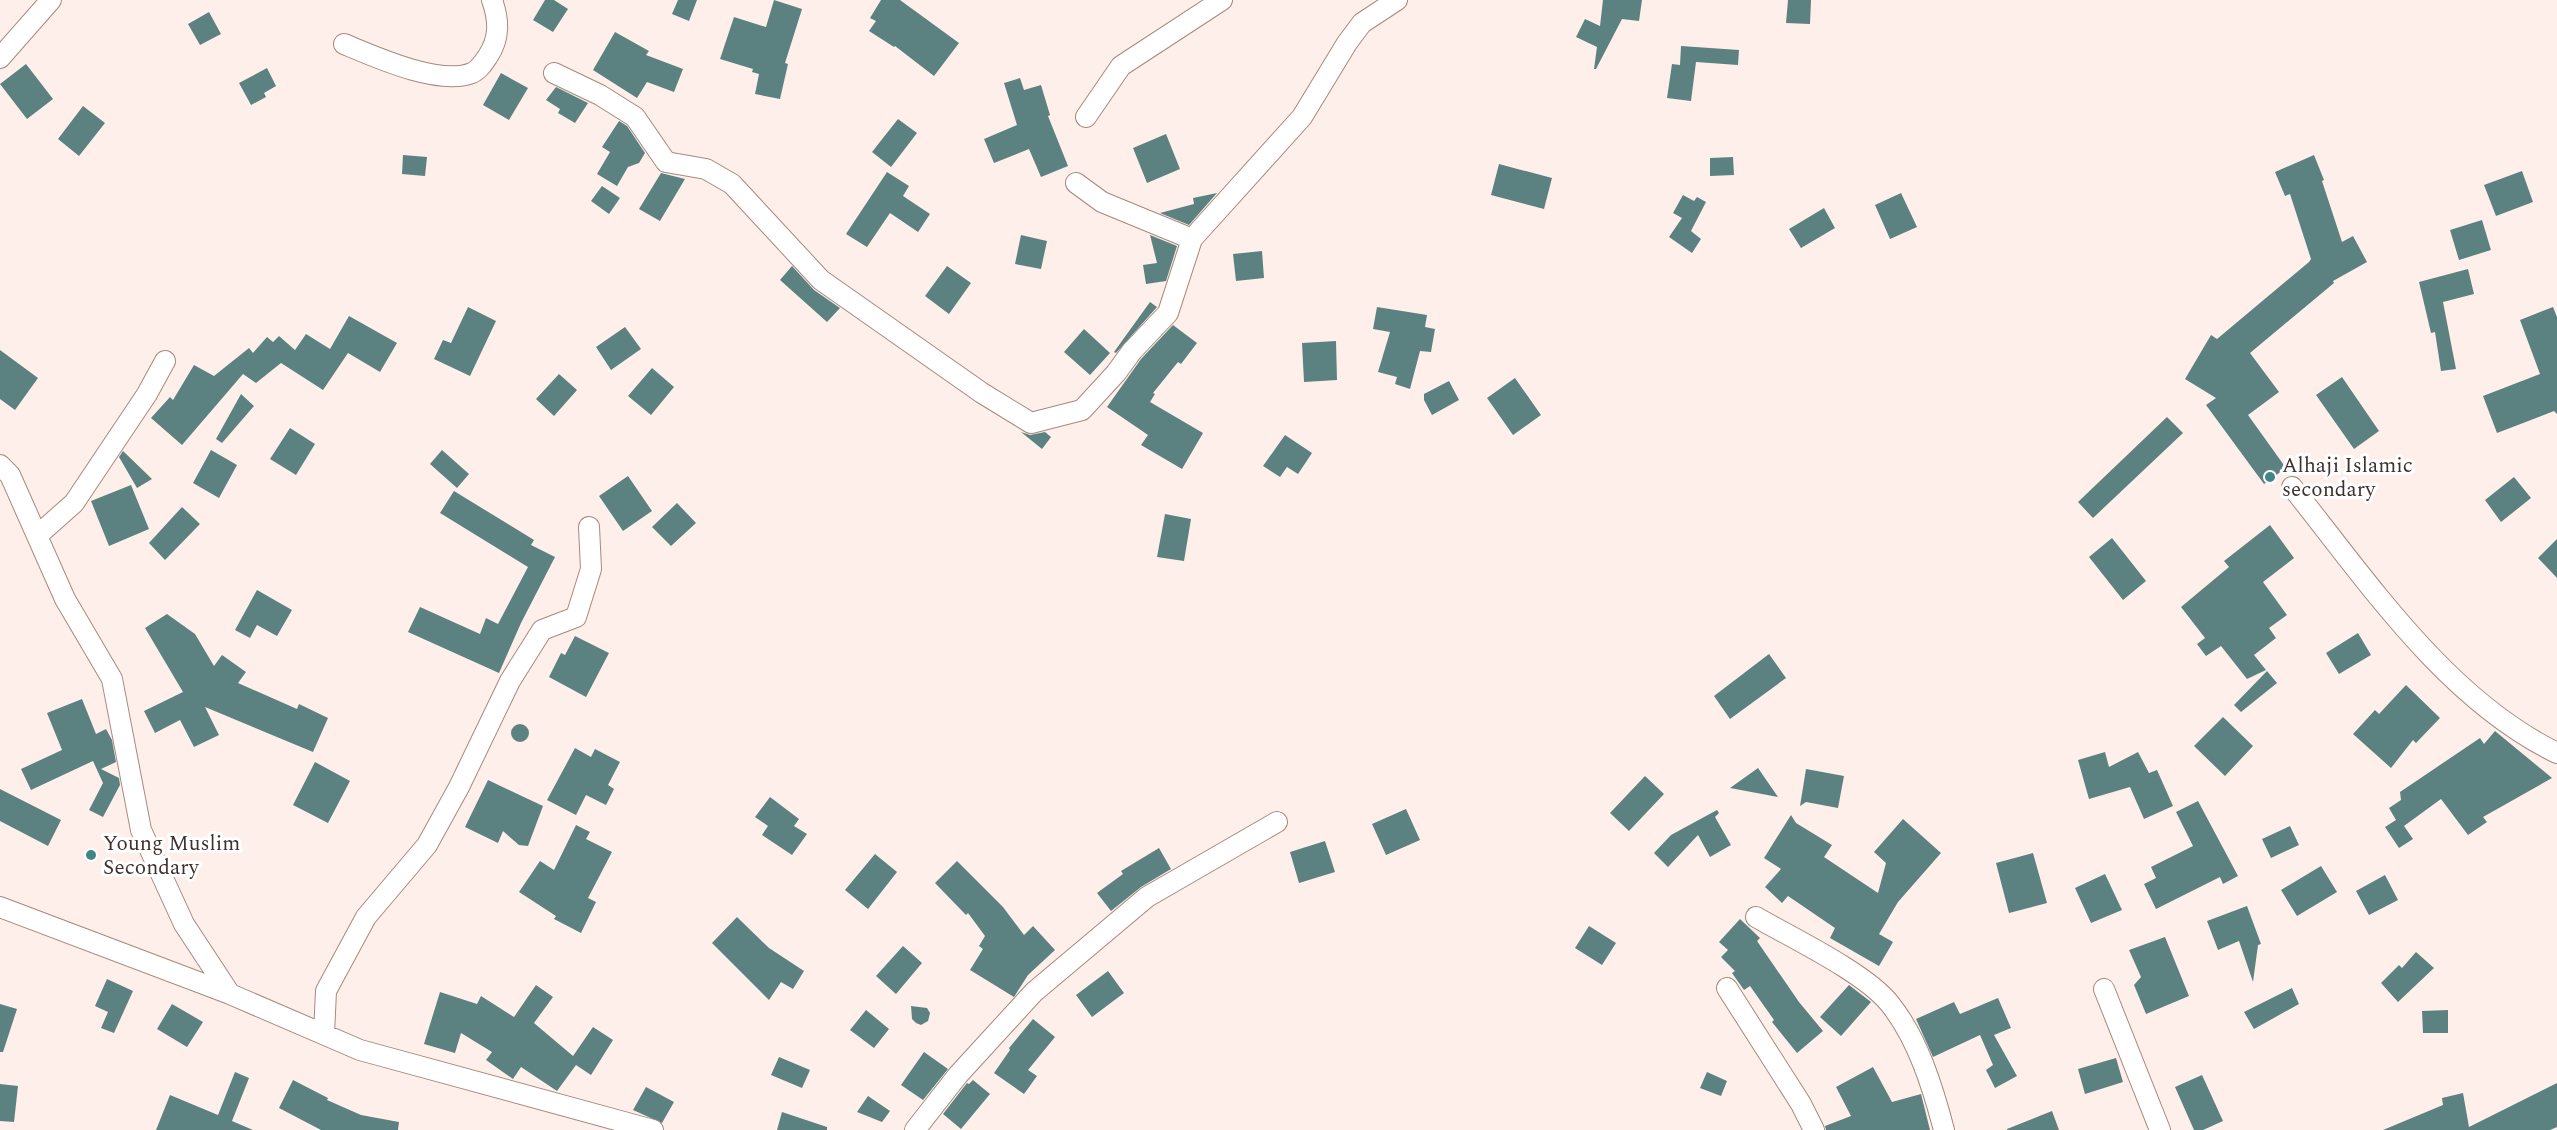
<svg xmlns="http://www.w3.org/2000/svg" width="2557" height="1130" font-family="Spectral,serif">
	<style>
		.building { fill: #5b8281 }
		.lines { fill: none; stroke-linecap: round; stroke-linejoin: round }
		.minor-casing { stroke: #a8887c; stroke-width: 22 }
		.minor { stroke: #fff; stroke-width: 20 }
		.poi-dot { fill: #3f8786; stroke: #fff; stroke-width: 2 }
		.labels { text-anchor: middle; stroke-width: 6; stroke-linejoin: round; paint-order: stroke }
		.poi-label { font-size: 21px; fill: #3f312d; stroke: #fff; text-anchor: start }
	</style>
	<rect width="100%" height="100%" fill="#feefea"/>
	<path class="building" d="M545,0H554L568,9L553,32L533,20Z
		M678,0H697L689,21L672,14Z
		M774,0L802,9L785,63L788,64L780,99L755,94L759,74L752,72L753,69L720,59L734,17L766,27Z
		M881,0H900L959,43L934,76L895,46L894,47L869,31L876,21L870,18Z
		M1603,0H1642L1639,21L1622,19L1596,69H1594L1597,47L1576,37L1585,19L1600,26Z
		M1788,0H1811L1810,24L1786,23Z
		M209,12L221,34L200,45L188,24Z
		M615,32L649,51L646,55L683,69L674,92L647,82L637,98L593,70Z
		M1681,46L1739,50L1738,65L1696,62L1691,101L1667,98L1672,64L1680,65Z
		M26,64L53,99L27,119L0,84Z
		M267,68L276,86L264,93L266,97L251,105L239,83Z
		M501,73L528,88L509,120L483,105Z
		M1020,78L1024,90L1041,85L1050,115L1048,116L1068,166L1041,177L1029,149L994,163L984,139L1017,125L1004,83Z
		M556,87L588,103L575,123L558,113L560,109L546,100Z
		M83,106L105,123L79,156L58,139Z
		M898,119L917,133L891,167L872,152Z
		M619,121L627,126L645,153L639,163L628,167L617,186L597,174L610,152L602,147Z
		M1166,134L1180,169L1147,183L1133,148Z
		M403,155L427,157L425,176L402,174Z
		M2314,155L2324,180L2322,181L2342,242L2353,236L2367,262L2333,281L2334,283L2250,353L2279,392L2248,415L2286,468L2264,484L2206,405L2216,398L2185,379L2211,335L2217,339L2309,262L2311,259L2290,194L2285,196L2275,172Z
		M1733,157L1734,175L1710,176V158Z
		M1499,164L1552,178L1544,209L1491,195Z
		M2522,171L2533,202L2496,216L2484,185Z
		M887,172L909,186L903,196L930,214L918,232L890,213L867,247L846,234Z
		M661,173L685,179L660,221L639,209Z
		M602,186L620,198L609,214L591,201Z
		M1217,193L1189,225L1160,213L1194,204L1193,198Z
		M1901,193L1917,227L1890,239L1875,205Z
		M1683,195L1694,201L1697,197L1706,202L1691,231L1701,239L1692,253L1669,237L1682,218L1673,213Z
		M1824,208L1835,228L1801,248L1789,229Z
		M2482,220L2491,250L2459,260L2450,230Z
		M1021,235L1047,241L1041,269L1015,264Z
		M1150,235L1177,246L1166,281L1146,284L1143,265L1157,263Z
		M1262,251L1264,278L1236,281L1233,254Z
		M792,266L814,290L840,308L827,322L780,280Z
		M947,266L971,283L949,314L925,296Z
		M2468,269L2474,294L2443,302L2456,369L2441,371L2435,332L2431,333L2419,282Z
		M1150,302L1157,307L1116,353L1114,352Z
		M468,307L496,321L470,376L434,359L443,340L451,343Z
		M1377,307L1427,315L1425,327L1435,329L1431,352L1420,351L1410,389L1395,384L1397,377L1378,372L1390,332L1373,329Z
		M2553,307L2557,317V414L2554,411L2497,433L2483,396L2540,374L2520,320Z
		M349,316L397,343L380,372L348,353L323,390L281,363L256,383L243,374L182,445L151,418L170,397L173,400L194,365L214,376L249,348L253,353L267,337L273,342L279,336L295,350L306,334L330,349Z
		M1173,325L1197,343L1181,364L1178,362L1153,393L1155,394L1150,402L1203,433L1182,469L1141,445L1148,435L1107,407L1141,359Z
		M625,327L641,349L611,370L596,347Z
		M1084,329L1110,353L1090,375L1064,352Z
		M1336,341L1337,380L1304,382L1302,343Z
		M0,350L38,378L15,410L0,399Z
		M652,368L674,387L651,415L628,396Z
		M559,374L577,390L554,416L536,399Z
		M2342,377L2379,431L2354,449L2316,395Z
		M1515,378L1541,415L1513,435L1487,398Z
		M1449,381L1459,400L1432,415L1424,400V394Z
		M241,394L254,406L222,443L216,439Z
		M2167,417L2183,433L2093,518L2078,502Z
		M290,428L315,444L296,475L270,459Z
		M1021,432L1030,435L1045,432L1051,437L1042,449Z
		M1285,435L1312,453L1298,474L1287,467L1280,477L1263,466Z
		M211,450L237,465L219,498L193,483Z
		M442,450L469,474L457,488L430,464Z
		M123,451L152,479L137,488L119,457Z
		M628,476L652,511L623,531L599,496Z
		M2514,477L2531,498L2501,522L2485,500Z
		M131,485L149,529L109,546L91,501Z
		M454,491L534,540L531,545L555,557L521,623L499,673L408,632L420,607L480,634L486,618L498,624L528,567L440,513Z
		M677,503L696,523L671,546L652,527Z
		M182,507L200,524L165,560L149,543Z
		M1165,514L1191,519L1184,561L1157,557Z
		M2270,525L2294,558L2263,582L2287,615L2269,628L2276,638L2254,655L2266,670L2247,679L2221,646L2206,656L2197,644L2205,638L2181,607L2229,567L2224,561Z
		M2112,538L2146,581L2123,600L2089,557Z
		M2557,539V578L2538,558Z
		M257,590L292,610L277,636L257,625L250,638L235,630Z
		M167,614L195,634L214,666L222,655L246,672L238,683L297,709L299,704L328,718L313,752L205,707L219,735L194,747L180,720L155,733L144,711L183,692L145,628Z
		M2358,633L2371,655L2339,674L2326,653Z
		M575,636L609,653L586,697L549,677L561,653L565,655Z
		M1769,654L1786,678L1730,719L1714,696Z
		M2267,671L2277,683L2241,712L2234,705Z
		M2406,685L2440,718L2416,743L2413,740L2391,768L2353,734L2375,710L2379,714Z
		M82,699L96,734L106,729L112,740L116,762L101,769L119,778L120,785L103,817L89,810L103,783L93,761L31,790L21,769L62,750L47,713Z
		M2223,717L2253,746L2225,776L2194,746Z
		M511 733a9 9 0 1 1 18 0a9 9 0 1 1-18 0Z
		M2495,731L2552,778L2483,817L2487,822L2468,835L2441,799L2404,826L2413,839L2399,848L2385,827L2396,820L2389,808L2401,800L2400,792L2480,738L2484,744Z
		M575,748L591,757L595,749L620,762L608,785L614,789L606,805L586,795L576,815L547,800Z
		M2105,752L2109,767L2138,752L2149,773L2157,770L2173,806L2144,819L2130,787L2089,799L2078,760Z
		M315,762L350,781L328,823L293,805Z
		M1758,768L1778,797L1730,788Z
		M1806,769L1844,776L1838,808L1806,802L1800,806Z
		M1645,776L1664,794L1629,831L1610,813Z
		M488,780L543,806L528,846L519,845L503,831L498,843L465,827Z
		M0,789L61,820L48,846L0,821Z
		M770,797L799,819L794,826L807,834L792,855L762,835L768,826L755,817Z
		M2198,801L2238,876L2223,884L2220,877L2156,909L2144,884L2156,878L2151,867L2193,846L2176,812Z
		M1406,809L1420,840L1386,855L1372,824Z
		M1717,810L1719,813L1715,817L1731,845L1710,857L1698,835L1668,867L1654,853L1671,835Z
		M1791,815L1796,823L1832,845L1824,857L1878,893L1886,863L1874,852L1903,819L1941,853L1898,902L1879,934L1893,942L1879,966L1830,938L1835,928L1788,896L1782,903L1765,887L1781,869L1764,858Z
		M576,825L590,832L586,839L612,852L588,898L596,902L581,933L554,919L556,916L519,892L540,861L554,870Z
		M2290,826L2299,845L2271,858L2262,839Z
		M1325,841L1335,872L1299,883L1290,852Z
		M1159,848L1171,869L1141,887L1111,911L1097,893L1123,874L1121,871Z
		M2033,853L2047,903L2009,913L1996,863Z
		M875,854L897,872L868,909L845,890Z
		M957,861L1003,907L1024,935L1033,926L1055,950L1028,975L1014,997L970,970L983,949L979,946L985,936L968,913L966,915L935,883Z
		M2321,866L2337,892L2297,916L2281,890Z
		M2105,874L2122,910L2091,923L2075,888Z
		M2385,875L2398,900L2369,915L2356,891Z
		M2247,906L2261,944L2258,945L2253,982L2239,941L2218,950L2207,921Z
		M737,917L769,948L804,971L793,989L781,982L769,1000L712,943Z
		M1740,919L1760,938L1757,941L1799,1002L1823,1031L1797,1053L1772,1022L1774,1020L1750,986L1744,990L1732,973L1735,971L1721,957L1728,950L1719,942Z
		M1589,926L1616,943L1602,965L1575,948Z
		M2165,937L2189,996L2146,1014L2134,985L2141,977L2129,950Z
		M903,946L922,963L896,994L876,976Z
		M2416,952L2434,968L2398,1002L2381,983L2399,965L2402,968Z
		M1108,971L1124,993L1092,1017L1076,995Z
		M107,979L133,991L114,1033L101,1028L108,1012L95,1006Z
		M536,985L553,997L534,1023L573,1056L593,1027L613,1040L591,1075L576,1065L557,1091L521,1067L513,1079L486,1060L492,1052L461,1033L455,1053L424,1044L440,992L477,1004L481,996L514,1017Z
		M1849,985L1871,1002L1841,1036L1820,1017Z
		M2292,988L2299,1004L2254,1029L2244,1012Z
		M1998,998L2011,1028L1994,1035L2017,1076L1995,1088L1986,1070L1993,1065L1980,1035L1933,1057L1916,1019L1954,1002L1960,1014Z
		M0,1004L17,1009L3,1052H0Z
		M172,1004L203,1022L187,1047L157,1029Z
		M911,1006L927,1008L930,1013L928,1021L921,1025L916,1023L912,1019Z
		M866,1010L889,1029L874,1048L850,1030Z
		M2448,1010V1033H2423L2422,1011Z
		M1033,1019L1055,1037L1028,1070L1037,1076L1024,1094L994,1073L1010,1050L1009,1048Z
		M924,1052L948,1069L923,1100L901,1085Z
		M779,1057L810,1070L802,1088L771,1075Z
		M2116,1058L2123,1082L2085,1094L2078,1069Z
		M1873,1067L1892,1102L1921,1094L1930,1130H1826L1825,1126L1851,1116L1836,1087Z
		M235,1072L249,1078L232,1121L253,1130H156L170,1095L218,1115Z
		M1707,1072L1727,1081L1721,1096L1700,1088Z
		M2202,1075L2223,1121L2203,1130H2194L2175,1087Z
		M293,1080L328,1098L327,1100L361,1115L399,1122L398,1130H321L279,1108Z
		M973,1080L990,1094L961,1129L943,1114L967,1083L969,1084Z
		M2557,1083V1127L2550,1130H2383L2443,1105L2442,1098L2463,1093L2469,1127Z
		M0,1084L18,1086L14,1122L0,1121Z
		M646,1087L674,1102L662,1123L633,1110Z
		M868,1096L890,1111L882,1122L857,1112Z
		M2052,1111L2059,1130H2007V1129Z
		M782,1112L827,1127V1130H777Z"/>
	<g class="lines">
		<defs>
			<path id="minor" d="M344,44C375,57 439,86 472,73C479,70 484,62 488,56C500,38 499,20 492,0
				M0,58L51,0
				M554,73L600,95L635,117L666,162L706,169L732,184L821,280L982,393L1031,423L1082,410L1116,373L1132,351L1168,313L1192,239L1302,117L1347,43L1362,23L1397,0
				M1086,117L1121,66L1222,0
				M1076,183L1102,202L1192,239
				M0,465L10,475L65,599L112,679L141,830L184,924L230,994
				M2292,487C2368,582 2446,699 2557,753
				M38,535L74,503L147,394L165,361
				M0,907L230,994L360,1050L653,1130
				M1756,917C1792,938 1866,973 1890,1004C1918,1039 1933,1088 1944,1130
				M1727,988L1801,1104L1814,1130
				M2104,989L2160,1130
				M324,1034L326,991L366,917L427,845L459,787L510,681L542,630L576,617L591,569L589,527
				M915,1130L958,1075L1034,992L1147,897L1277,822"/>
		</defs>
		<use href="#minor" class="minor-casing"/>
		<use href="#minor" class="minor"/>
	</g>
	<g class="poi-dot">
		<circle cx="2270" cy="477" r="6"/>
		<circle cx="91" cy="855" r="6"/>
	</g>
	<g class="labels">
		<g class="poi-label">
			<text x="2282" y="472">Alhaji Islamic<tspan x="2282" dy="24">secondary</tspan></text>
			<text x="103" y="850">Young Muslim<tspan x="103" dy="24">Secondary</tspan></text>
		</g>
	</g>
</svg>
